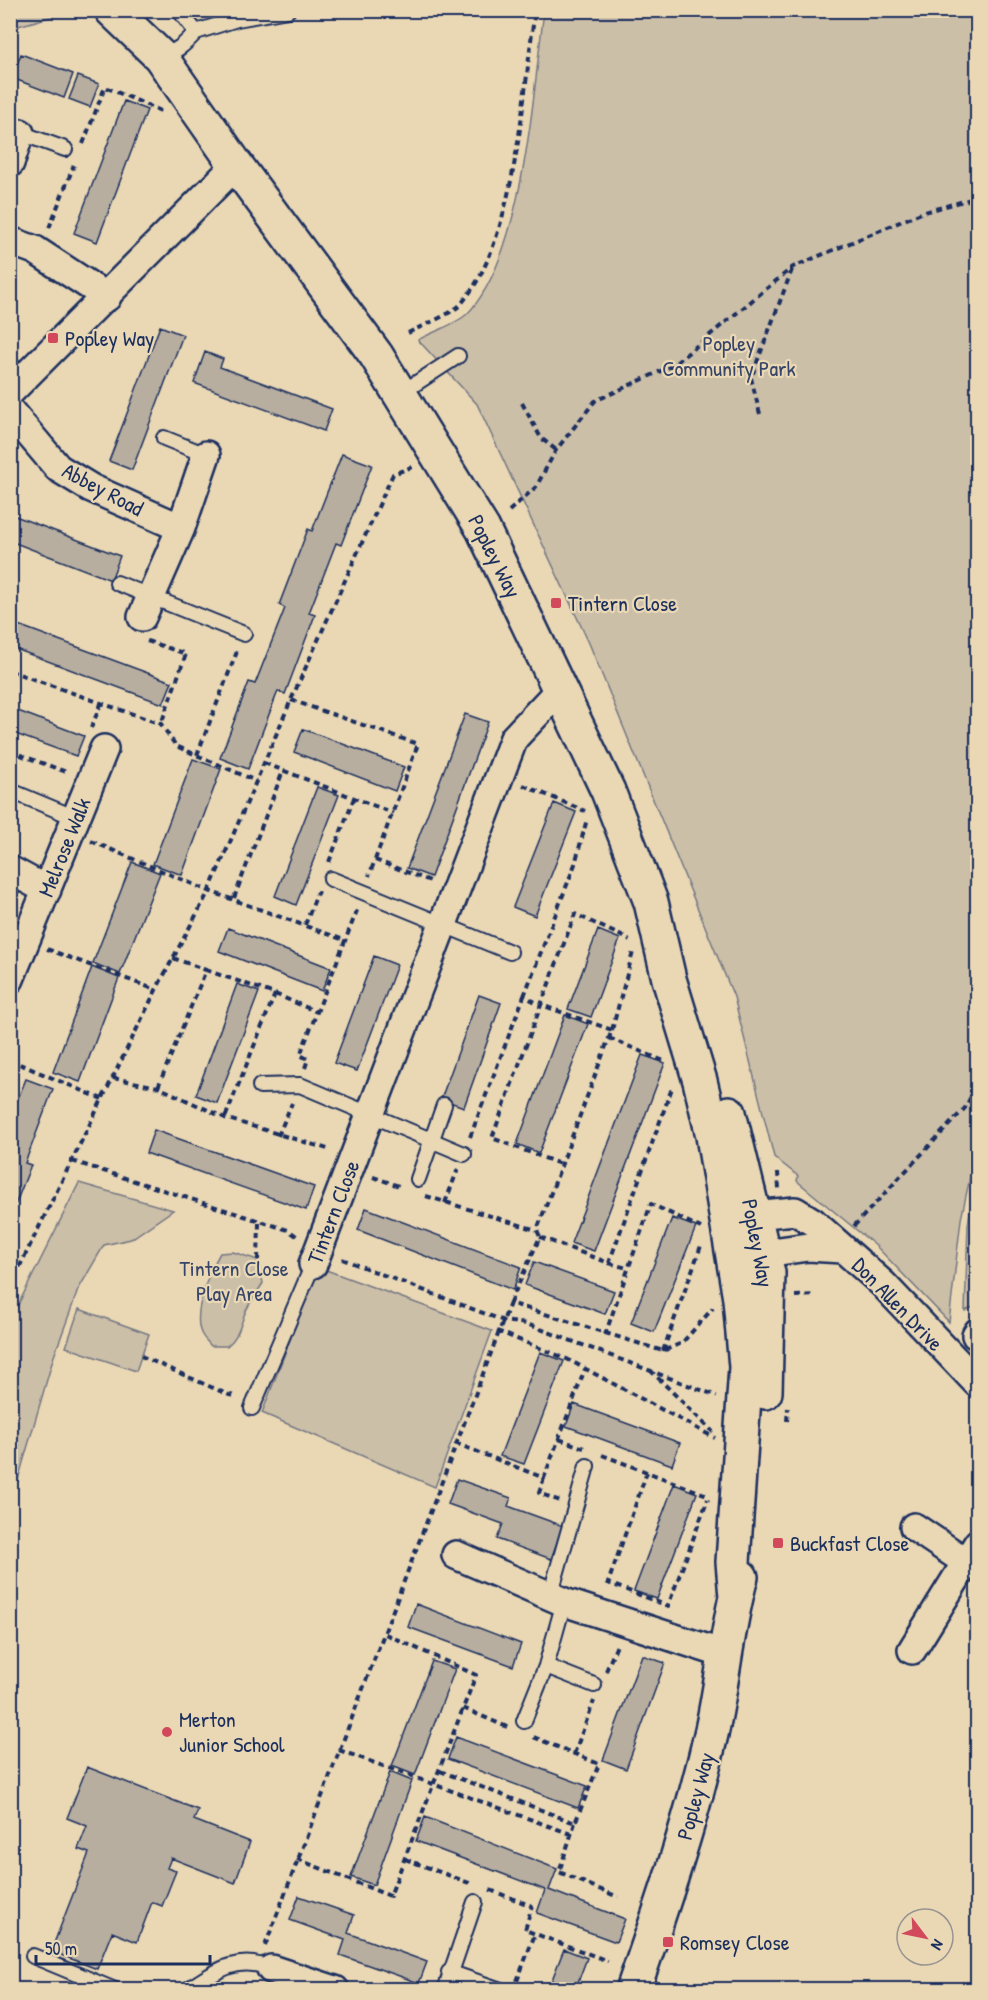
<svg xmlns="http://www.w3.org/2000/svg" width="988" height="2000" font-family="'Patrick Hand',sans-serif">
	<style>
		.green { fill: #ccbfa8; stroke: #747783; stroke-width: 1.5 }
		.building { fill: #b7aea0; stroke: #1b2f5e; stroke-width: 1.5 }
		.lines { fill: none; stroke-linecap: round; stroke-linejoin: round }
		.service-casing { stroke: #1b2f5e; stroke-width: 18 }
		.minor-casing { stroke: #1b2f5e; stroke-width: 32 }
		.tertiary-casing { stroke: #1b2f5e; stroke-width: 38 }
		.path { stroke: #1b2f5e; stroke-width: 4; stroke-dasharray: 6 4.5; stroke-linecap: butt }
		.service { stroke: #ead8b5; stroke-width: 14 }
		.minor { stroke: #ead8b5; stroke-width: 27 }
		.tertiary { stroke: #ead8b5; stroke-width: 33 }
		.poi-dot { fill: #d1495b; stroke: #ead8b5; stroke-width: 2 }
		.labels { text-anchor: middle; stroke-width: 4.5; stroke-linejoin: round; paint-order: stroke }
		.poi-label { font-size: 22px; fill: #1b2f5e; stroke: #ead8b5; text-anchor: start }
		.park-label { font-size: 22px; fill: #364569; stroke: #ead8b5 }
		.street-label { font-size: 22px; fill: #1b2f5e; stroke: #ead8b5 }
	</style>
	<rect width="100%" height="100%" fill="#ead8b5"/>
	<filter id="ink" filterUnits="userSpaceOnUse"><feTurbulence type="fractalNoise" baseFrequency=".0167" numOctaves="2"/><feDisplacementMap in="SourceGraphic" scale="12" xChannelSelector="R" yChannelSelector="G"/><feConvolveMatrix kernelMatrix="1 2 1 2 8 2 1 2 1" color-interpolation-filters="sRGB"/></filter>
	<g filter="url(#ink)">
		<path class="green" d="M66,11L68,12L11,28V11Z
			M544,11H977L978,1140L961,1219L949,1322L876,1246L797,1181L798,1176L774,1157L734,997L589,643L477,404L418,340C432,332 455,325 467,314C524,256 533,91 544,11Z
			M977,1166V1305L965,1311L968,1225Z
			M79,1183L173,1210L131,1239L104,1245L78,1290L53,1359L11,1504V1319Z
			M233,1252L258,1260L263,1283C257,1293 249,1303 245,1313C240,1326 239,1336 227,1346H211C208,1342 204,1339 202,1335C191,1315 209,1271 220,1253Z
			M318,1267L492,1331L435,1487L262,1413Z
			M79,1309L149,1334L136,1371L66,1347Z"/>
		<path class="building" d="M21,54L73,74L64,98L12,78Z
			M78,76L99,84L90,107L69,99Z
			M124,101L147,110L97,242L74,233Z
			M160,326L183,335L132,470L109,461Z
			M205,352L223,359L220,367L332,409L324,431L194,383Z
			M342,454L372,465L341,545L336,543L309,613L315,615L285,694L278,691L248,769L220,758L249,682L255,684L285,608L279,605L308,529L312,531Z
			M10,514L120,556L111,580L10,541Z
			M10,622L172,682L163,704L10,647Z
			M10,708L84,736L76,756L10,732Z
			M465,714L488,722L431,877L407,868Z
			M303,729L404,767L395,791L294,752Z
			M193,759L221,769L182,875L153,864Z
			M317,787L339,795L296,905L275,896Z
			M554,803L576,812L535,916L513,907Z
			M132,862L160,873L120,974L93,963Z
			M228,928L331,968L322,991L219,951Z
			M598,930L620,939L591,1017L568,1009Z
			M374,956L397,965L357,1071L334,1063Z
			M92,967L119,978L80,1082L53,1072Z
			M237,984L259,992L217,1103L196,1095Z
			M479,995L501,1003L464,1107L441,1099Z
			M565,1015L588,1024L539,1153L517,1144Z
			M642,1055L665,1063L594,1251L571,1243Z
			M26,1079L53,1089L25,1163L31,1165L10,1218V1107L14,1108Z
			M154,1130L314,1187L306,1210L146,1153Z
			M366,1208L521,1267L513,1290L358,1230Z
			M672,1218L696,1227L654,1332L631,1323Z
			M534,1262L614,1291L605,1314L525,1285Z
			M540,1352L564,1361L524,1464L500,1456Z
			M574,1404L680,1443L672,1465L566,1426Z
			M457,1479L511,1498L508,1506L563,1526L551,1559L497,1539L503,1524L448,1504Z
			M674,1484L697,1493L657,1599L634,1591Z
			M416,1604L521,1644L513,1666L408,1627Z
			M642,1655L665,1663L626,1769L603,1760Z
			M432,1661L455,1669L415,1775L392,1766Z
			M456,1737L587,1786L578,1808L448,1759Z
			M87,1767L198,1810L194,1820L250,1842L235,1883L171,1858L167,1868L176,1871L162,1906L152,1902L137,1942L112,1932L97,1969L51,1951L89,1853L78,1849L87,1826L67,1818Z
			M390,1772L412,1781L374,1885L351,1877Z
			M425,1817L557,1869L549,1890L625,1919L616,1942L537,1913L545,1890L416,1841Z
			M299,1896L354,1915L348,1933L427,1962L419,1983L340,1955L345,1940L290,1920Z
			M564,1949L587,1958L575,1990H548Z"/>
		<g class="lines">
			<defs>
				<path id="service" d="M196,32L237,19L288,10
					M160,56C177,52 184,45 196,32L179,10
					M15,131L65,149
					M401,393L458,356
					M164,438L206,455
					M117,583L244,634
					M11,791L76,818
					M331,879L510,952
					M260,1086L300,1085L464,1154
					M418,1179L444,1105
					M252,1408L313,1264
					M550,1596L587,1466
					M546,1666L594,1685
					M524,1721L546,1666L564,1602
					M33,1956L115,1990
					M449,1972L501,1990
					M187,1990C215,1972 237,1954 271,1969
					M445,1990L475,1902"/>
				<path id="minor" d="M10,163L20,133
					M10,241L35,250L107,297
					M10,392L236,165
					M10,411L58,468L91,488L181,528
					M142,617L181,528L206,455
					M10,870L47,890
					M10,979L104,749
					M734,1217L795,1211L813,1222L883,1284L978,1384
					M743,1256L808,1247L843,1249
					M313,1264L514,738L561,688
					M976,1335L978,1332
					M914,1527L966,1562
					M456,1555L564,1602L727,1655
					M912,1650L978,1543
					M271,1969L335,1990"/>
				<path id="tertiary" d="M112,10L160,56L236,165L376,355L483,529L608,791L651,902L669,979L700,1081L713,1136L740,1299L746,1367L733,1562L736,1597
					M729,1113L768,1273L765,1392
					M633,1990C663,1904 692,1819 712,1730C723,1680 727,1627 741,1577"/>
			</defs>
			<use href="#service" class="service-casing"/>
			<use href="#minor" class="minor-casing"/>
			<use href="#tertiary" class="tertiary-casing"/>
			<path class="path" d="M83,144L105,87L161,111
				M49,228L74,165
				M408,333C421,326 450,315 460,305C516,243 523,93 535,10
				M672,366L756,371
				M522,403L541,438L556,450
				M760,414L751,378L793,267
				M509,511L536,487L556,450L595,401L672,366L793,267L921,213L978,197
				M147,641L186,654L161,724
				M10,671L161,724L176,746L256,781
				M291,700L418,744L369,876
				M91,728L101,704
				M10,751L69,773
				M197,755L238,649
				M264,763L393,813
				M10,772L17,754
				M523,785L585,811
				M91,841L209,891L347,941
				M375,860L433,882
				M329,862L354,798
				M234,898L283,771
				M305,925L318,891
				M47,949L156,990
				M173,958L206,970
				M275,994L317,1012
				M524,996L575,864L587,819
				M612,1030L633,952
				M609,1038L666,1062
				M10,1060L102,1099
				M305,1068L308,1059L300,1055L358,908
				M113,1078L158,1087L225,1118L331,1150
				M158,1087L206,970L275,994L225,1118
				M278,1136L292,1103
				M470,1137L524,996L541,1005L492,1138L560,1164
				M72,1161L288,1230L298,1237
				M778,1172L779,1189
				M373,1177L402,1187
				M426,1196L536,1230
				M445,1203L458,1169
				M854,1226L965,1108L978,1083
				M540,1237L609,1263L672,1088
				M342,1259L504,1321L527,1324L717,1396
				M258,1260L259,1223
				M609,1263L627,1268
				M10,1286L156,990L209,891L291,700L393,474L412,467
				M795,1296L815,1295
				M510,1303L540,1237L537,1230L612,1030L541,1005L575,914L630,940
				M497,1331L567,1359L715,1438
				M605,1335L651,1204L701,1228
				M663,1351L702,1243
				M141,1356L229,1395L237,1396
				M650,1370L713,1432
				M787,1421L788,1408
				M559,1439L584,1448
				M455,1443L544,1478L585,1369
				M602,1455L710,1496
				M647,1472L608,1583L668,1606L708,1499
				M544,1478L539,1493L560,1501
				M606,1671L617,1645
				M463,1708L507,1727
				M339,1750L571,1834
				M574,1754L594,1701
				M440,1771L575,1823L599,1764L531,1736
				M575,1823L559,1872L618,1897
				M297,1859L390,1896L476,1675L383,1633
				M405,1859L472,1884
				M490,1890L532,1906L525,1930L608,1961
				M265,1946L510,1303L663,1351L682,1343L713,1308
				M517,1981L535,1934"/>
			<use href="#service" class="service"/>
			<use href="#minor" class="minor"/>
			<use href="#tertiary" class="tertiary"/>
		</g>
	</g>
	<g class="poi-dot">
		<rect x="47" y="332" width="12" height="12" rx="3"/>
		<rect x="550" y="597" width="12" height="12" rx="3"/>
		<rect x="772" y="1537" width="12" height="12" rx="3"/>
		<circle cx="167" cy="1732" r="6"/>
		<rect x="662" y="1936" width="12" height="12" rx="3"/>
	</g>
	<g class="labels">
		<g class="poi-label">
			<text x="65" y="346">Popley Way</text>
			<text x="568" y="611">Tintern Close</text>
			<text x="790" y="1551">Buckfast Close</text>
			<text x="179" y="1727">Merton<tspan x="179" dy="25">Junior School</tspan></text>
			<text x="680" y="1950">Romsey Close</text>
		</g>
		<g class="park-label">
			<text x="729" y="351">Popley<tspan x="729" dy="25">Community Park</tspan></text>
			<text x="234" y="1276">Tintern Close<tspan x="234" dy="25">Play Area</tspan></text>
		</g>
		<g class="street-label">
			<text transform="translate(103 489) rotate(28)" y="8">Abbey Road</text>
			<text transform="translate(495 556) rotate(63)" y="8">Popley Way</text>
			<text transform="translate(64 847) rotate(-68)" y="8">Melrose Walk</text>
			<text transform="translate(333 1212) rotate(-69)" y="8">Tintern Close</text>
			<text transform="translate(758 1243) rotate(79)" y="8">Popley Way</text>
			<text transform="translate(898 1304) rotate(46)" y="8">Don Allen Drive</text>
			<text transform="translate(695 1796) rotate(-75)" y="8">Popley Way</text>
		</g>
	</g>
	<rect width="988" height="2000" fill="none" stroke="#ead8b5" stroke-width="36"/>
	<rect x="18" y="18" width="952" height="1964" fill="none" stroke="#1b2f5e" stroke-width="2" filter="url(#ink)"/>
	<g transform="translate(925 1937) rotate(122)"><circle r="28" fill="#ead8b5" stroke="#979492" stroke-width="1.5"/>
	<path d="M0-4.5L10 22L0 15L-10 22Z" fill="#d1495b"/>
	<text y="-9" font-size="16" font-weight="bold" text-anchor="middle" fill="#1b2f5e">N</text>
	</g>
	<path d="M36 1955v9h174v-9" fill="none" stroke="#1b2f5e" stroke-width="3"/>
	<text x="45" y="1955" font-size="18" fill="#1b2f5e" stroke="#ead8b5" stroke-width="4.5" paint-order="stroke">50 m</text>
</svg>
